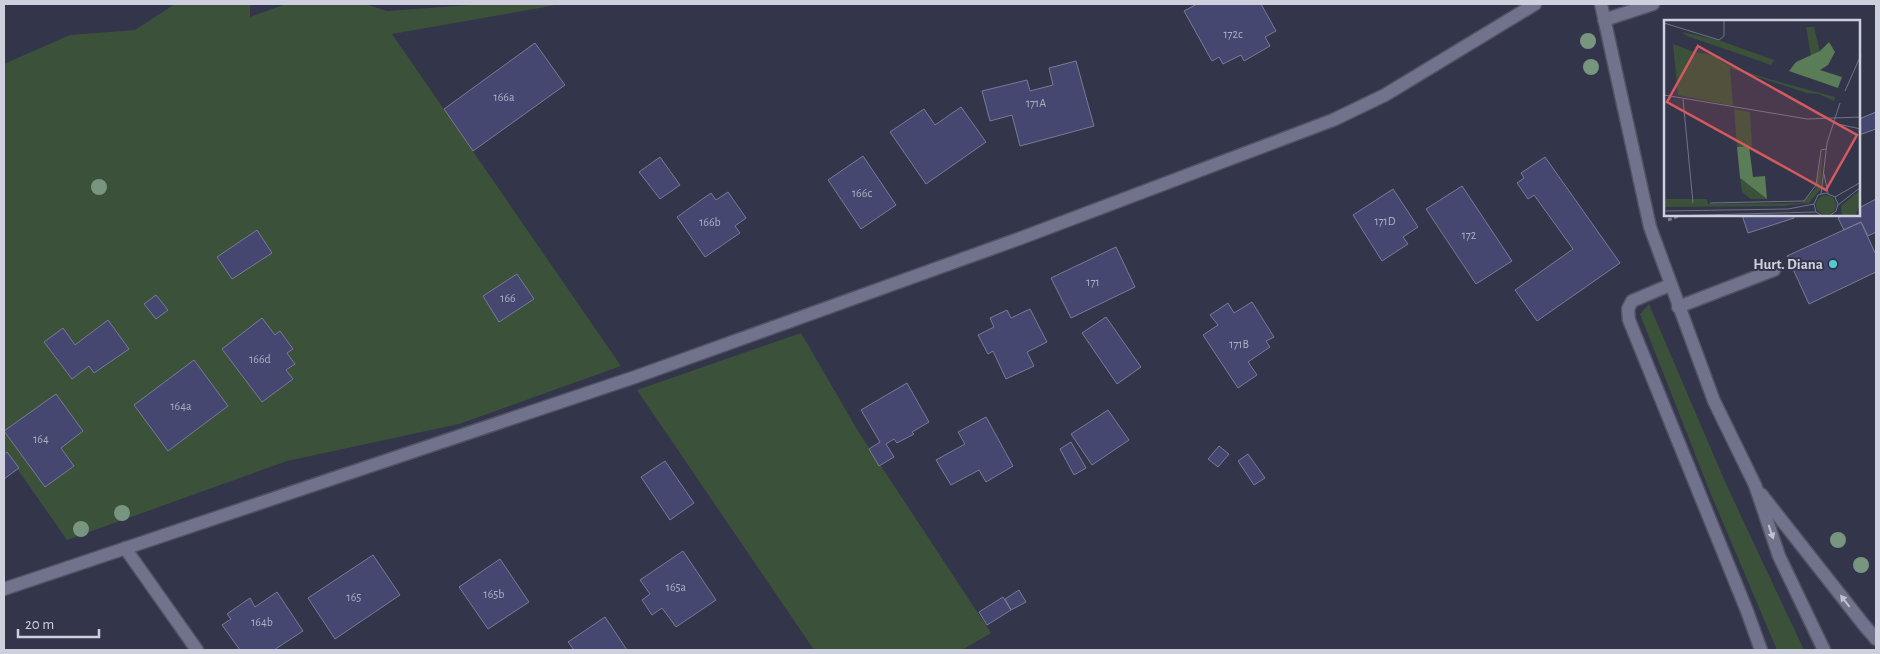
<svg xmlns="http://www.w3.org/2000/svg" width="1880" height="654" font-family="'Alegreya Sans',sans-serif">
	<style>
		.green { fill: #3b5139 }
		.building { fill: #454770; stroke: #797b95 }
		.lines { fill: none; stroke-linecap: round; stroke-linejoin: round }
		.minor-casing { stroke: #515264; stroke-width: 15 }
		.path { stroke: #7a7c8e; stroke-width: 3; stroke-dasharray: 4 2.5; stroke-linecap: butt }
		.minor { stroke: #71738c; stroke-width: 12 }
		.tree { fill: #77957f }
		.oneway { fill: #c0c2d2 }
		.poi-dot { fill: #52cbd7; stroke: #33354b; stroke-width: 2 }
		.labels { text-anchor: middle; stroke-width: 4; stroke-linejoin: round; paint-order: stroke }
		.number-label { font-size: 12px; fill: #acaec2 }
		.poi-label { font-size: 15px; font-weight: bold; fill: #ced0de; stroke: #33354b; text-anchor: end }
		.inset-road { fill: none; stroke: #717386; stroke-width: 1 }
		.view { fill: #d45a5f; fill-opacity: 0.15; stroke: #d45a5f; stroke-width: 2.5 }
		.inset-edge { fill: none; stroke: #ced0de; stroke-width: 2.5 }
	</style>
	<rect width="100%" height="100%" fill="#33354b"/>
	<path class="green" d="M175,4H250V17L286,4H365L387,11L484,4H562L392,34L621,366L459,424L287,461L67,540L4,450V64L70,35L135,30Z
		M1649,304L1726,484L1804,650H1777L1710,492L1640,314Z
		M801,333L858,431L991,633L962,650H814L637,390Z"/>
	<path class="building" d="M1197,4H1261L1276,31L1265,37L1270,46L1244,61L1241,55L1223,64L1219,57L1212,61L1184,11Z
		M535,43L565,85L473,151L444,109Z
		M1076,61L1094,126L1020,146L1012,115L990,121L982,91L1027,80L1030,91L1053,85L1049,68Z
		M961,107L986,142L926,184L890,132L924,109L935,125Z
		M1876,112V129L1859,135V119Z
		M863,156L896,205L861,229L828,180Z
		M660,157L680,185L660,199L639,172Z
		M1545,157L1620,263L1537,321L1515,290L1573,249L1534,195L1528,199L1517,183L1524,178L1521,173Z
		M1462,186L1512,261L1476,284L1426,209Z
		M1393,189L1418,227L1403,237L1408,244L1382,261L1353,215Z
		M728,192L746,218L735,226L740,233L705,257L677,217L711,193L716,200Z
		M1876,199V232L1868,236L1861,222L1844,230L1838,218L1844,215H1859V208Z
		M1742,215H1793L1794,218L1748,233Z
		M1861,222L1876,255V272L1809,304L1787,256Z
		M257,230L272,253L232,279L217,257Z
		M1116,247L1135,287L1071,318L1051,278Z
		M517,274L534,299L499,322L483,296Z
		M156,295L168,310L156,319L144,304Z
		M1252,302L1274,337L1266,341L1270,347L1248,362L1257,375L1238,388L1203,335L1218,325L1210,315L1228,303L1234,313Z
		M1030,309L1047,342L1027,352L1034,366L1006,379L993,351L988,354L978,335L994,327L990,318L1007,310L1011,318Z
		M1106,317L1141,367L1117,384L1082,333Z
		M262,318L275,335L280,331L293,349L287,353L295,364L286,370L293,379L262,402L222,349Z
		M108,320L129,349L94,373L89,366L72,379L44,342L63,328L75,345Z
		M194,360L228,406L168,451L134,405Z
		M907,383L929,422L912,432L914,434L897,443L894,439L886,444L894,457L879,466L869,449L880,442L861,410Z
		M56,394L83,431L61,448L74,466L45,487L4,431Z
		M1108,410L1129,440L1092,465L1071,434Z
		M986,417L1013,466L986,482L979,470L951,485L936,460L965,444L958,432Z
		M1071,442L1086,468L1074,475L1060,449Z
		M1219,446L1229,454L1218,467L1208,459Z
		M7,452L19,468L4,479V454Z
		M1248,454L1265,478L1254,485L1238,461Z
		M665,461L694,503L670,520L641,477Z
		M683,551L716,600L676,627L662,608L652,615L642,600L650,594L640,580Z
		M373,555L400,595L335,639L308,598Z
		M500,559L529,602L488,629L459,587Z
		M1019,590L1026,602L1011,610L1005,599Z
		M277,592L303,631L274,650H240L222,625L231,619L227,614L250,598L255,607Z
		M1003,597L1011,610L987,625L979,612Z
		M605,617L627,650H574L568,642Z"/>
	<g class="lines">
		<defs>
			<path id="minor" d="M1601,4L1650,227L1714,401L1755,485L1779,556L1824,650
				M1604,20L1653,4
				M1670,285L1632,301L1628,309L1629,320L1747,611L1761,650
				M1678,307L1774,270
				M1761,494L1864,625L1876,639
				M125,548L197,650
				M4,589L635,377L1021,238L1333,120L1385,95L1535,4"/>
		</defs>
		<use href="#minor" class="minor-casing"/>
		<path class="path" d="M1668,220L1681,215"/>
		<use href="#minor" class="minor"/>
	</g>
	<g class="tree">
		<circle cx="1588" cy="41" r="8"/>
		<circle cx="1591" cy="67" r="8"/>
		<circle cx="99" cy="187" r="8"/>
		<circle cx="122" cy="513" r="8"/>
		<circle cx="81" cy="529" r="8"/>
		<circle cx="1838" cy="540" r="8"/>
		<circle cx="1861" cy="565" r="8"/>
	</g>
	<defs><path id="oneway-solid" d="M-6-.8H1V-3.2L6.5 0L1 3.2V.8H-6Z" transform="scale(1.25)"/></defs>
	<g class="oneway">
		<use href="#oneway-solid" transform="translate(1771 532) rotate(71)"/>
		<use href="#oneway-solid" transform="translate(1845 601) rotate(-128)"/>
	</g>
	<circle class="poi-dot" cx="1833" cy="264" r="5"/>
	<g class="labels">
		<g class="number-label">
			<text x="1233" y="38">172c</text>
			<text x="504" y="101">166a</text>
			<text x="1036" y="107">171A</text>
			<text x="862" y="197">166c</text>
			<text x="1385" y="225">171D</text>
			<text x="710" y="226">166b</text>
			<text x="1469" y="239">172</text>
			<text x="1093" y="286">171</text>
			<text x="508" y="302">166</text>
			<text x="1239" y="348">171B</text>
			<text x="260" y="363">166d</text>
			<text x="181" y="410">164a</text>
			<text x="41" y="443">164</text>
			<text x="676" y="591">165a</text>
			<text x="494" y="598">165b</text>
			<text x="354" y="601">165</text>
			<text x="262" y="626">164b</text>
		</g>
		<g class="poi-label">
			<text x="1823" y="269">Hurt. Diana</text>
		</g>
	</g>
	<g transform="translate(1664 20)">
		<rect width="196" height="196" fill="#33354b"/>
		<path d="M142,7H150L156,31L147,36ZM18,12L57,21L110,40L107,45L23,16ZM9,24L30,32L56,36L55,40L66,46L98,57L171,77L170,81L155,74L143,73L66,48L69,86L14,75ZM70,89L86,92L88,126L73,127ZM159,129L156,170L145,183L119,186L0,187V179H43L44,184L138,183L152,168ZM76,158L103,179H87L78,172ZM196,170V185L191,196H178L177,186ZM152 185a10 10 0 1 1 20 0a10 10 0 1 1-20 0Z" fill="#3b5139"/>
		<path d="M165,22L171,32L164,45L156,50L178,57L174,68L125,51L132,42L156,31ZM85,126L89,157L101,156L103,179L76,158L73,127Z" fill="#5a7c57"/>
		<path class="inset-road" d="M0,3L55,20L60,16V0M181,71L197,35M0,75L143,99L197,97M19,79L29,183M169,103L197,109M160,154L164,173M157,174L163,123L176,83M171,177L197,162M46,183L140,181L152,165L157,130L162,129M174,185L197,167M0,191L124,189L150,184M0,196L152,192M159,196L152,192L150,184L154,175L162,173L171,177L174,184L172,191L165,196"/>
		<path class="view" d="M34,26L193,115L162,170L3,82Z"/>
		<rect width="196" height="196" class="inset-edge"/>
	</g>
	<rect width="1880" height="654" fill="none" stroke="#ced0de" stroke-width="10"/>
	<path d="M18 629v8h81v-8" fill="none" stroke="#ced0de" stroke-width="2.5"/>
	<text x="25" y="629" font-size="15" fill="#ced0de" stroke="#33354b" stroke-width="4" paint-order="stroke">20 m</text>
</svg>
